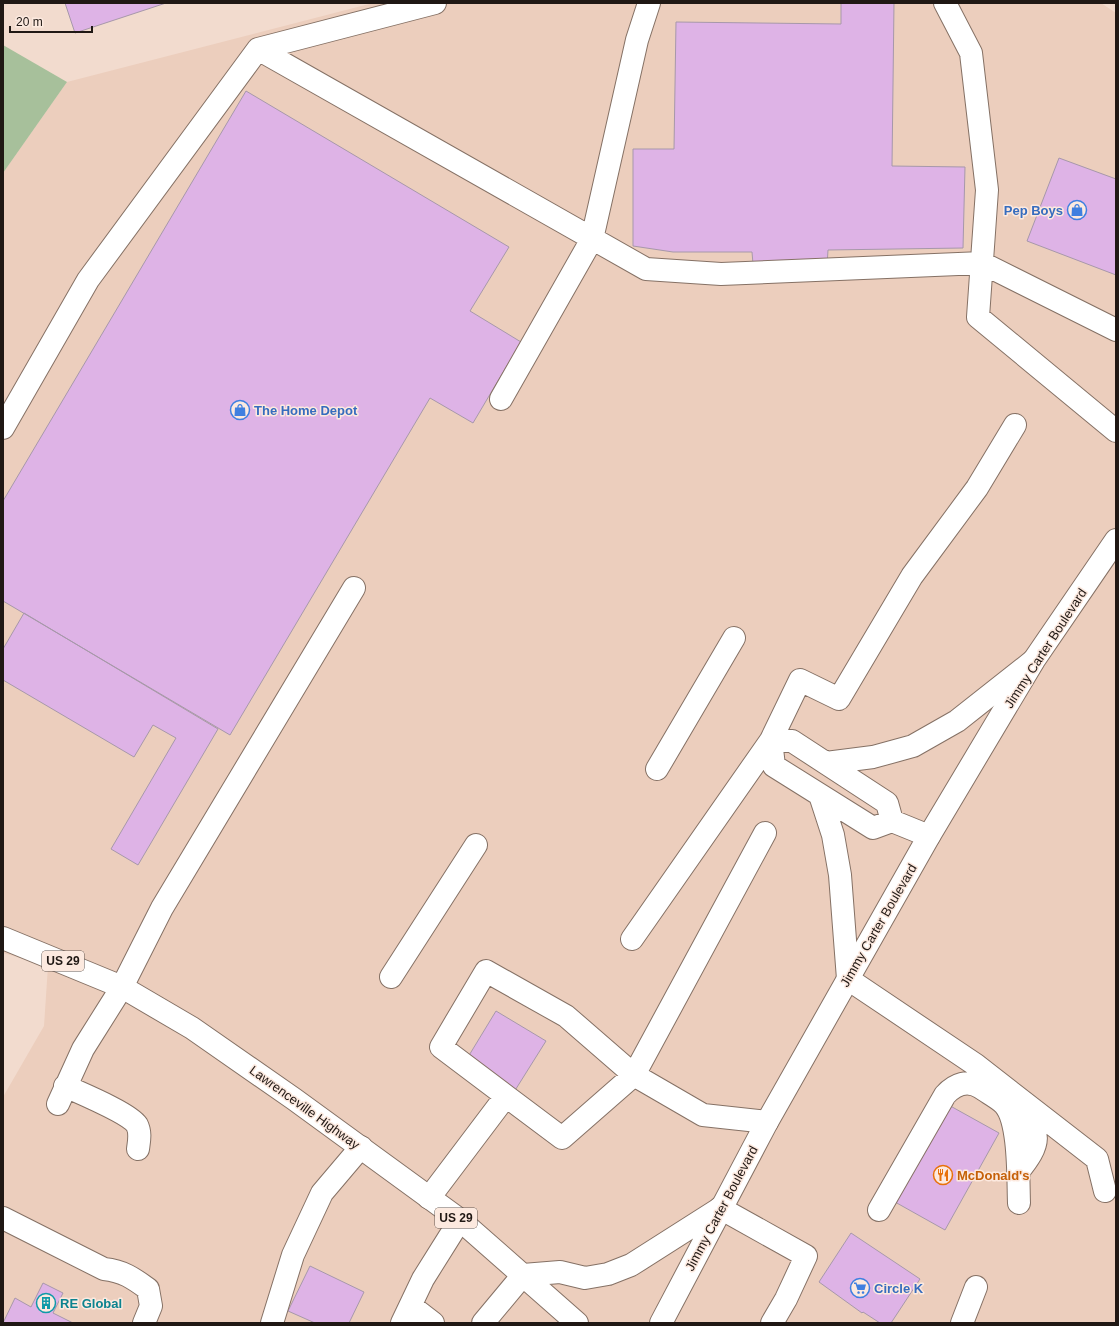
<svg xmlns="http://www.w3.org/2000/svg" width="1119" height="1326" font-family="Arial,sans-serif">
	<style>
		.built { fill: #eccebd }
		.green { fill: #a7c09b }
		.building { fill: #deb3e6; stroke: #a798aa }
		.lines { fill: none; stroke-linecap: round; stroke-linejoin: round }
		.minor-casing { stroke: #857165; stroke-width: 24 }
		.major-casing { stroke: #857165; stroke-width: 24 }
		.minor { stroke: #fff; stroke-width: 22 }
		.major { stroke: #fff; stroke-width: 22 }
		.labels { text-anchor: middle; stroke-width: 3; stroke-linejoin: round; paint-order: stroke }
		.shield { fill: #fce9df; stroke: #625751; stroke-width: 1 }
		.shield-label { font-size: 12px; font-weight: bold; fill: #201814 }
		.shop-label { font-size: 13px; font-weight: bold; fill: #366cbe; stroke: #fce9df; text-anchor: start }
		.street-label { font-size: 13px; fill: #201814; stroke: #fce9df }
		.food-label { font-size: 13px; font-weight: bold; fill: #c56008; stroke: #fce9df; text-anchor: start }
		.culture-label { font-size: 13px; font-weight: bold; fill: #0d838f; stroke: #fce9df; text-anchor: start }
	</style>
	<rect width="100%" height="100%" fill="#f2dbce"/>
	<path class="built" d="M373,3H1101L1116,13V1323H3V1097L44,1026L48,966L3,953V173L67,82Z"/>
	<path class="green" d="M3,45L67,82L3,173Z"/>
	<path class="building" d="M65,3H166L75,33Z
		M841,3H894L892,166L965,167L963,248L828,250L827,266L753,264L752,252H673L633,246V149H674L676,22L841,24Z
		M246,91L509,247L470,311L521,342L473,423L430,398L230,735L3,601V501Z
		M1059,158L1116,179V275L1027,241Z
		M24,613L218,729L138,865L111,849L176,738L153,725L134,757L3,680V649Z
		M496,1011L546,1041L514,1092L465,1062Z
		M945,1103L999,1133L945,1230L895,1202Z
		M851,1233L920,1279L891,1323H880L863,1312L862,1313L819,1282Z
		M310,1266L364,1292L349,1323H315L288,1311Z
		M43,1283L63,1293L53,1313L73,1323H3L15,1298L31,1307Z"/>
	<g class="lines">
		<defs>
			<path id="minor" d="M945,3L971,53L987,190L978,317L1116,431
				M258,49L646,269L721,274L982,263L1116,330
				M501,399L592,239L637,40L649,3
				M3,428L88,280L258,49L435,3
				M826,763L873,757L913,746L957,721L1033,661
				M657,769L734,638
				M820,795L833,835L840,875L848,979L976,1065L1097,1159L1105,1191
				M892,821L887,803L792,741L771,740L774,766L873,828L892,821L929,836
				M632,939L771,740L800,680L839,699L912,576L977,488L1015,425
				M391,977L476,845
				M65,1086C80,1093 129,1113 137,1125C141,1133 139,1141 138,1149
				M506,1096L562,1138L634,1075L765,833
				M58,1104L83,1049L122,987L162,908L354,588
				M1014,1110C1045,1130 1040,1145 1018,1172
				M429,1198L506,1096L441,1047L486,971L566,1016L634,1075L703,1115L767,1122
				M720,1208L806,1256L786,1299L772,1323
				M879,1210L945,1095C955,1084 968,1079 981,1088C988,1093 998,1098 1004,1104C1020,1121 1018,1179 1019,1203
				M3,1218L104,1269C123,1271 133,1278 148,1289L151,1306L144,1323
				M411,1306L433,1323
				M272,1323L293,1255L322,1193L361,1147
				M402,1323L423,1279L460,1220
				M483,1323L523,1275
				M962,1323L976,1287"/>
			<path id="major" d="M3,938L122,987L192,1028L294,1099L460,1220L577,1323
				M523,1275L560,1272L585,1278L608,1274L631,1265L719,1209
				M661,1323L767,1122L929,836L1034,660L1116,540"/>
		</defs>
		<use href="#minor" class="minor-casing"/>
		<use href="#major" class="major-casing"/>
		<use href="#minor" class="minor"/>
		<use href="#major" class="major"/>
	</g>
	<defs>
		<symbol id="shop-ring" viewBox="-11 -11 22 22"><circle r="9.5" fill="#fce9df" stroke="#3f7fe0" stroke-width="1.5"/><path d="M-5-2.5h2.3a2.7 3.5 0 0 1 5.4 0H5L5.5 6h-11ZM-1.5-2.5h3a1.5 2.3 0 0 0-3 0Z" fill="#3f7fe0"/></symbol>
		<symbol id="restaurant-ring" viewBox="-11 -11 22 22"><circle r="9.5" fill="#fce9df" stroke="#e8710a" stroke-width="1.5"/><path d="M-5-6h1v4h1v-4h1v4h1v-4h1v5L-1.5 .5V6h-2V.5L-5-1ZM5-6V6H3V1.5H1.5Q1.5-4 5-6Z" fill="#e8710a"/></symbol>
		<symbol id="supermarket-ring" viewBox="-11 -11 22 22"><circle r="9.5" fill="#fce9df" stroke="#3f7fe0" stroke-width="1.5"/><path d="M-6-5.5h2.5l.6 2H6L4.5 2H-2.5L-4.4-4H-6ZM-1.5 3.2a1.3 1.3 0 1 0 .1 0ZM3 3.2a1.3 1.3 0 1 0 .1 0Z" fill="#3f7fe0"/></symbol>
		<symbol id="building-ring" viewBox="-11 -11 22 22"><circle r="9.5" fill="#fce9df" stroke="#0f9aa8" stroke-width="1.5"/><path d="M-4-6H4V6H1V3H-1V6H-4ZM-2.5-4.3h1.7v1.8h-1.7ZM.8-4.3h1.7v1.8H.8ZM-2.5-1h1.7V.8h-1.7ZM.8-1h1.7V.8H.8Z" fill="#0f9aa8"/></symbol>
	</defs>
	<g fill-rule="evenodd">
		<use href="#shop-ring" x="1066" y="199" width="22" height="22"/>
		<use href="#shop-ring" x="229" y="399" width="22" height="22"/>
		<use href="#restaurant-ring" x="932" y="1164" width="22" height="22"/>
		<use href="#supermarket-ring" x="849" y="1277" width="22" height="22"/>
		<use href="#building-ring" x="35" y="1292" width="22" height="22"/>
	</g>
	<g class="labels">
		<g class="shield">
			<rect x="42" y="951" width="42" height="20" rx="3"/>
			<rect x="435" y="1208" width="42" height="20" rx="3"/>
		</g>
		<g class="shield-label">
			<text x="63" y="965">US 29</text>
			<text x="456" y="1222">US 29</text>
		</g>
		<g class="shop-label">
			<text x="1063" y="215" text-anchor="end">Pep Boys</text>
			<text x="254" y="415">The Home Depot</text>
			<text x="874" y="1293">Circle K</text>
		</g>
		<g class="street-label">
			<text transform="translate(1045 648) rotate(-57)" y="5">Jimmy Carter Boulevard</text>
			<text transform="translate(878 925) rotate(-60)" y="5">Jimmy Carter Boulevard</text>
			<text transform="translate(305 1107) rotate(36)" y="5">Lawrenceville Highway</text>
			<text transform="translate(721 1208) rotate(-62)" y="5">Jimmy Carter Boulevard</text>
		</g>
		<g class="food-label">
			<text x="957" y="1180">McDonald's</text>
		</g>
		<g class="culture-label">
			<text x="60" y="1308">RE Global</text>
		</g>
	</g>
	<rect width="1119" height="1326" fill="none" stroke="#201814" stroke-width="8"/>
	<path d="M10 26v6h82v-6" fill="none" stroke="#201814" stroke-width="2"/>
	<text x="16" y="26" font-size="12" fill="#201814" stroke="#fce9df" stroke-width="3" paint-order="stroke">20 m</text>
</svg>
